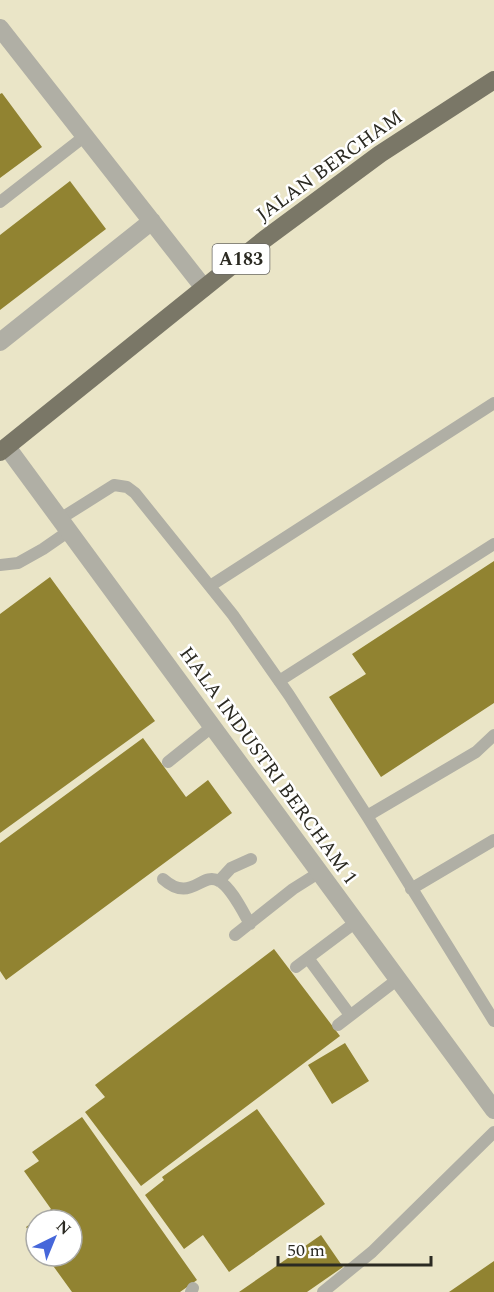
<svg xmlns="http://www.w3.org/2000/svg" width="494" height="1292" font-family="Spectral,serif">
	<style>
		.built { fill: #eae5c7; fill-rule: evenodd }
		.building { fill: #918331 }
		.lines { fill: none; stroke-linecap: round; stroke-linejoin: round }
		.lane { stroke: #b0afa5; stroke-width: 12 }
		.street { stroke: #b0afa5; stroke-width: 18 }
		.primary { stroke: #7a7767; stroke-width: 18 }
		.labels { text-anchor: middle; stroke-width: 5; stroke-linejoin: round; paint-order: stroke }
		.shield { fill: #fff; stroke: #6b6a64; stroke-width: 1.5 }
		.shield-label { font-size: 18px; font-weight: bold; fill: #2b2a22 }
		.street-label { font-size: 20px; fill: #2b2a22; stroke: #fff }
	</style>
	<rect width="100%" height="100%" fill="#f5f2db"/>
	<path class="built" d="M0,0H494V1292H0ZM36,1220H72V1256H36Z"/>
	<path class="building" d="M2,93L42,147L0,178V94Z
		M70,181L106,229L0,310V235Z
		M494,561V703L381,777L329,697L366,674L352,654Z
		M50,577L155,721L0,833V614Z
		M143,738L186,797L208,780L232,813L6,980L0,971V843Z
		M274,949L340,1036L141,1186L85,1112L105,1097L95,1085Z
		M345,1043L369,1081L332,1104L308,1065Z
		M257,1109L325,1204L229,1272L203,1235L184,1249L145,1195L164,1180L162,1177Z
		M82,1117L197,1280L180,1292H72L46,1256H72V1220H36V1241L26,1227L51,1209L24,1171L39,1161L32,1152Z
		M321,1235L343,1267L307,1292H239Z
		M494,1261V1292H449Z"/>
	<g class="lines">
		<path class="lane" d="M0,202L85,136
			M60,519L114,485L127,487L135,493L233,615L289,695L367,816L494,1021
			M0,565L18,563L43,549L69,531
			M210,586L494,403
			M279,681L494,544
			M168,762L213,726
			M367,816L476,752L494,735
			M163,879C191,904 201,871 219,881C231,887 243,912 250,924
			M219,881L231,868L251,859
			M411,889L494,840
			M235,935L293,889L320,872
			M308,958L350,1015
			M296,967L356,922
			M338,1025L398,979
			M191,1292L193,1288
			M323,1292L372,1252L494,1132"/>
		<path class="street" d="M0,28L204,288
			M0,342L152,221
			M7,447L494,1110"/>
		<path class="primary" d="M0,452L265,239L380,154L494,80"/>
	</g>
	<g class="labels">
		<rect class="shield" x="212.5" y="244" width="57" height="30" rx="4.5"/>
		<g class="shield-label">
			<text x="241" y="265">A183</text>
		</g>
		<g class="street-label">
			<text transform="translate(329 165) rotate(-36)" y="7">JALAN BERCHAM</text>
			<text transform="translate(269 765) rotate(54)" y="7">HALA INDUSTRI BERCHAM 1</text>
		</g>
	</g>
	<g transform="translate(54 1238) rotate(43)"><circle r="28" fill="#ffffff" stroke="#aaaaa7" stroke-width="1.5"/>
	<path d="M0-4.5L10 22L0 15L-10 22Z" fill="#4667da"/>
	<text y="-9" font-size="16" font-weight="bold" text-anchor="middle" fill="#2b2a22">N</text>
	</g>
	<path d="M278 1256v9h153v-9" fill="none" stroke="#2b2a22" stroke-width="3"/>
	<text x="287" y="1256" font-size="18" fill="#2b2a22" stroke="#ffffff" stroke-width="4.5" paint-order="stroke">50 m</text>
</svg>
